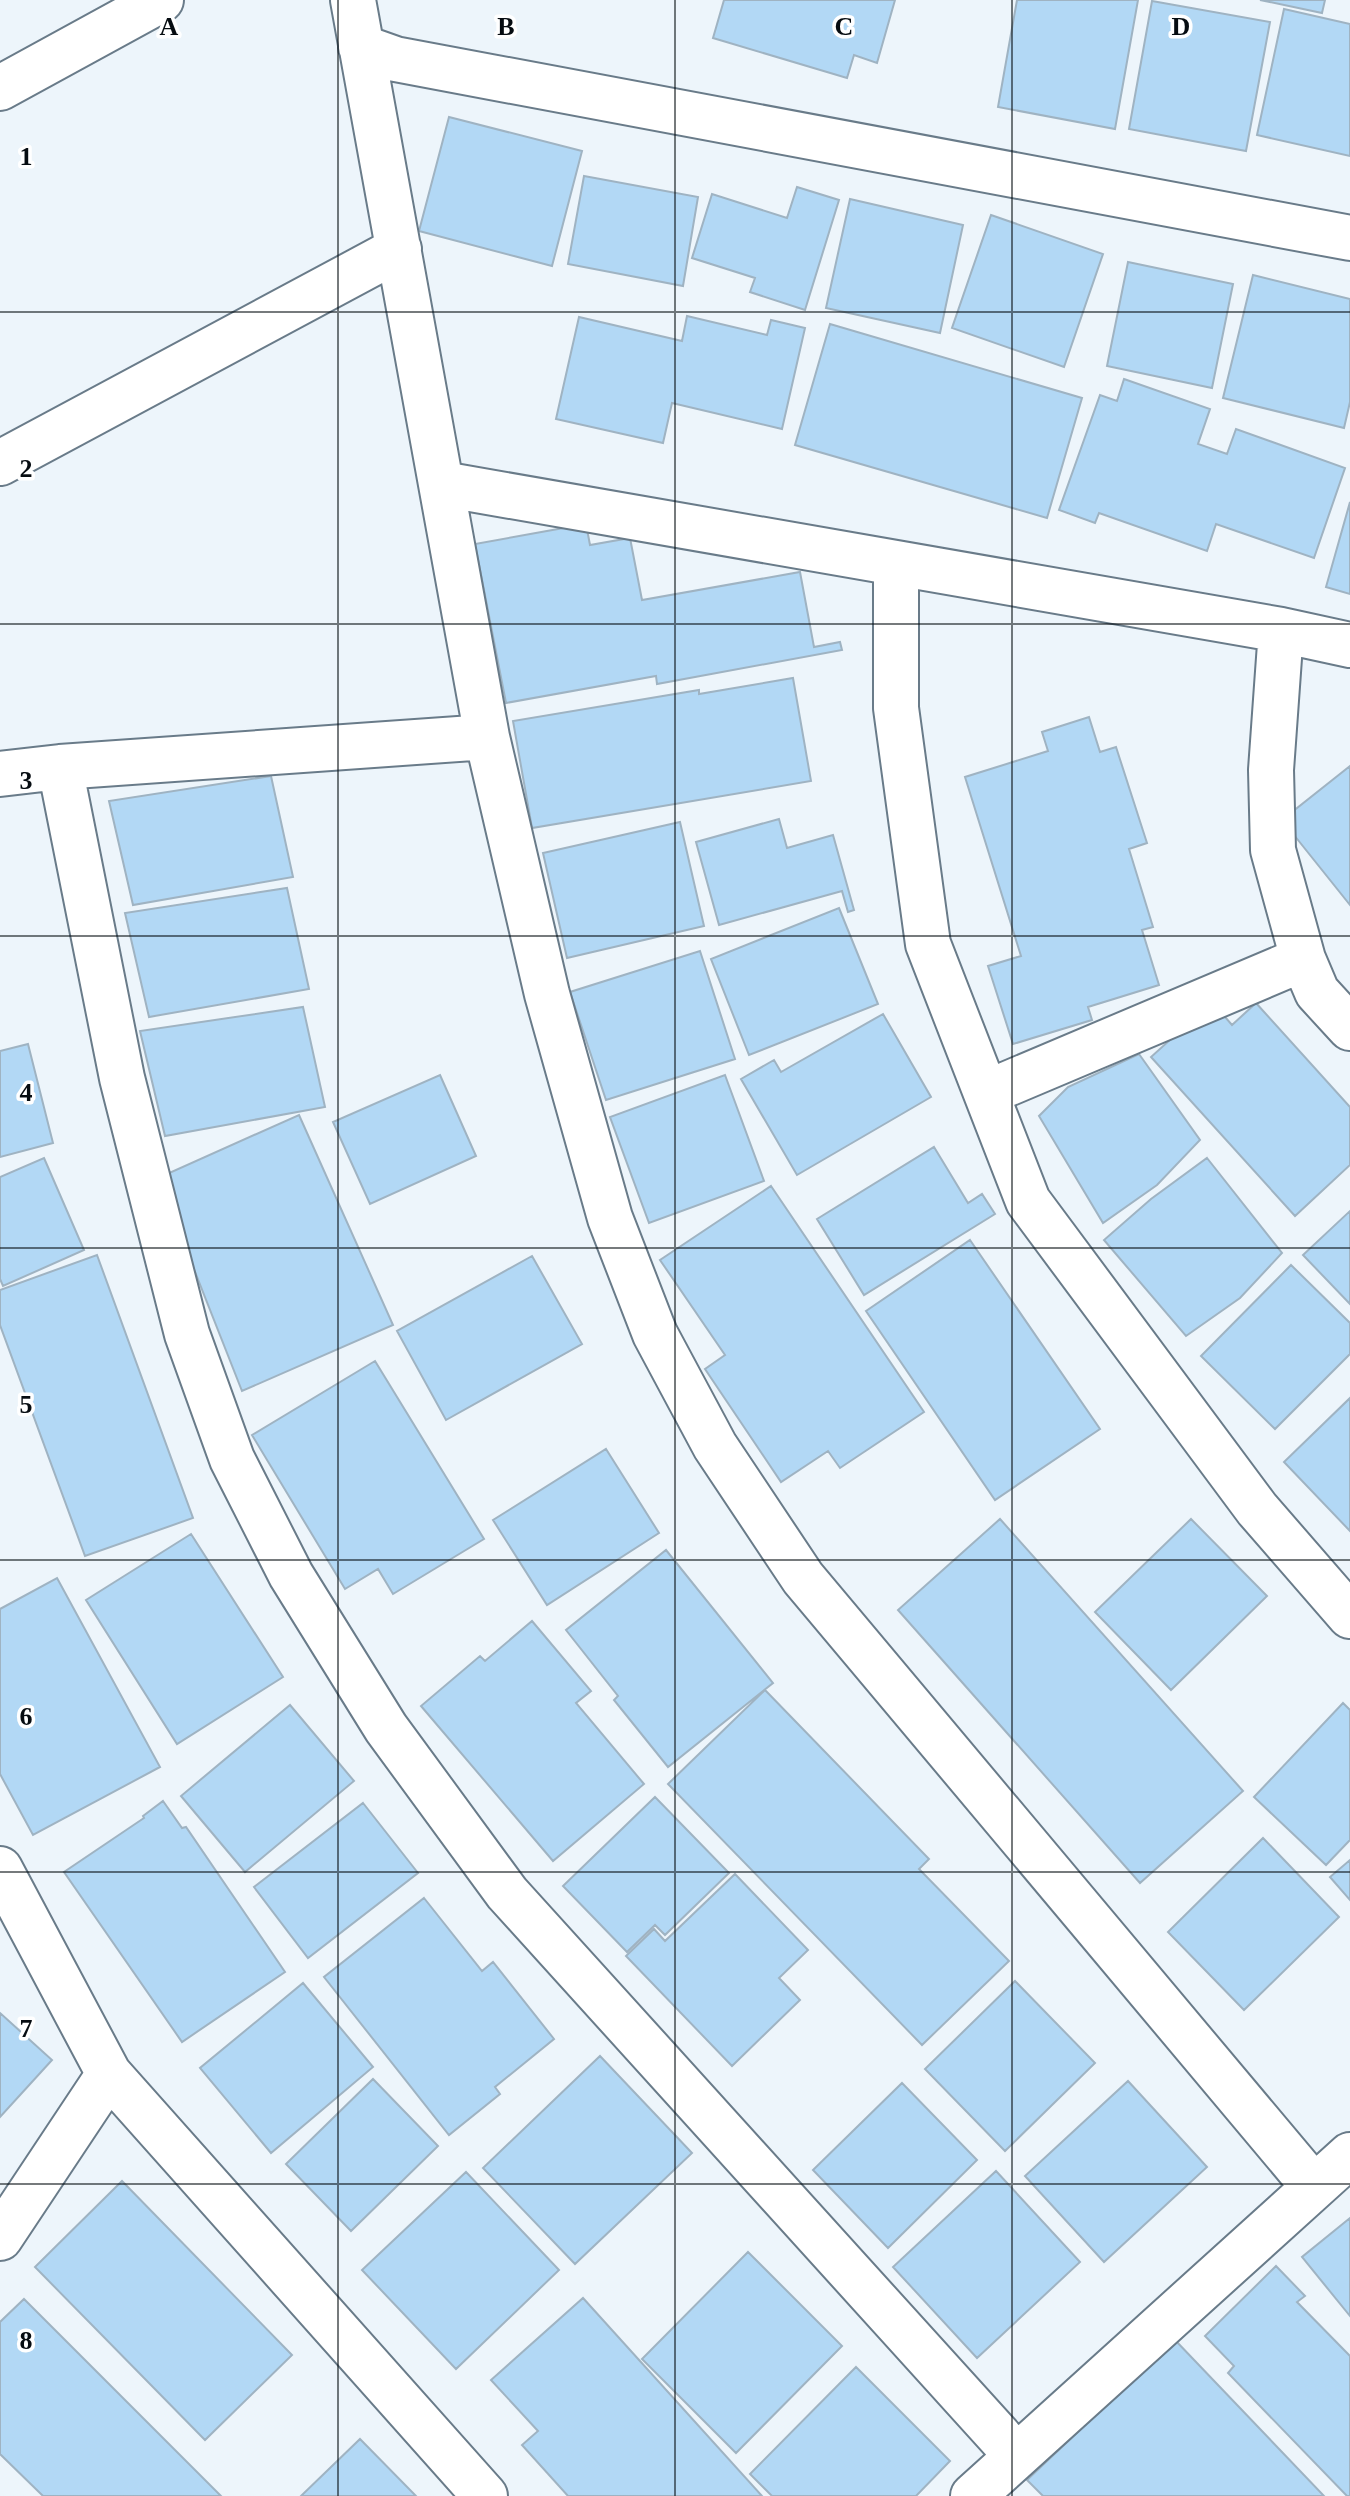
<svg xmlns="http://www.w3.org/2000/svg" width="1350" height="2496" font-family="Georgia,serif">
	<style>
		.building { fill: #b2d8f5; stroke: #9fb3c2; stroke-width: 2 }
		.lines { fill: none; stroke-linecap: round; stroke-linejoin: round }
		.minor-casing { stroke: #697b89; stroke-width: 48 }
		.minor { stroke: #fff; stroke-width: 44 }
		.grid { fill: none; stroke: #060c11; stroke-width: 2; stroke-opacity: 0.55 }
		.grid-label { font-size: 26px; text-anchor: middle; font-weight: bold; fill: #060c11; stroke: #fff; stroke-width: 7; stroke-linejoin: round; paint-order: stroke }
	</style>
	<rect width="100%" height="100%" fill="#edf5fb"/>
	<path class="building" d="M724,0H895L877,63L854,55L847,78L713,38Z
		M1017,0H1138L1115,129L998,107Z
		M1260,0H1325L1322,13Z
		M1152,1L1270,22L1246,151L1129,129Z
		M1284,9L1350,24V156L1257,135Z
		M449,117L582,151L552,266L419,231Z
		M584,176L698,197L683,286L568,264Z
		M797,187L839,200L805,310L750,292L755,278L692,258L712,194L787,218Z
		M850,199L963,225L940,333L826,308Z
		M991,215L1103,254L1064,367L952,328Z
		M1128,262L1233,284L1212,388L1107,366Z
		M1253,275L1350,299V402L1344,428L1223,398Z
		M687,316L767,335L771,320L805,328L782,429L672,403L663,443L556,419L579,317L682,341Z
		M830,324L1082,398L1047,518L795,445Z
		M1124,379L1210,409L1198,444L1227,454L1236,429L1345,468L1314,558L1216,524L1207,551L1099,513L1095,523L1059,510L1100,395L1117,401Z
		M1350,502V594L1326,587Z
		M586,524L590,545L630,538L642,600L800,572L814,647L840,642L842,650L657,684L656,676L506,703L475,544Z
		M793,678L811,781L532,828L513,721L699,690V694Z
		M1089,717L1100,752L1116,747L1147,843L1129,849L1153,927L1142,930L1159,985L1088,1007L1092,1020L1013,1044L988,966L1021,956L965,777L1048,751L1042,732Z
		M1350,766V905L1282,820Z
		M271,776L293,877L133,905L109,801Z
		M779,819L787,848L833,835L854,910L848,912L842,891L719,925L696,842Z
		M680,822L704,926L567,958L543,853Z
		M287,888L309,989L149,1017L125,913Z
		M839,908L878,1004L749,1055L711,959Z
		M700,951L735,1059L606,1100L570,992Z
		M1212,1002L1232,1025L1256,1003L1350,1107V1165L1295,1216L1151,1057Z
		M303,1007L325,1107L165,1136L140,1031Z
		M883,1014L931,1097L797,1175L741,1079L774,1060L781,1072Z
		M28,1044L53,1143L0,1157V1051Z
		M1139,1054L1200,1140L1157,1185L1103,1223L1039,1116L1068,1087Z
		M440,1075L476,1156L370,1204L333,1122Z
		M725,1075L764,1181L649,1223L610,1117Z
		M299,1115L393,1325L242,1391L158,1178Z
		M934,1147L968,1203L982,1194L995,1214L864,1295L817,1219Z
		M44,1158L84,1250L3,1286L0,1279V1177Z
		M1207,1158L1282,1253L1240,1298L1186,1336L1104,1240L1151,1199Z
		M771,1186L924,1412L840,1468L828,1451L781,1482L705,1369L725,1355L660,1260Z
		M1350,1211V1304L1303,1255Z
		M970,1240L1100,1429L995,1500L866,1311Z
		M97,1255L193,1518L85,1556L0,1325V1290Z
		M532,1256L582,1344L446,1420L397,1331Z
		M1291,1265L1350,1323V1354L1275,1429L1201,1356Z
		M375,1361L484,1539L393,1594L378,1569L345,1589L252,1435Z
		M1350,1398V1531L1284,1462Z
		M606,1449L659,1533L547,1605L493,1520Z
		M1000,1519L1243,1791L1140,1883L898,1610Z
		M1191,1519L1267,1596L1171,1690L1095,1612Z
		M191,1534L283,1677L177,1744L86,1600Z
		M666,1550L773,1683L668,1767L614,1700L618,1696L566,1630Z
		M57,1578L160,1767L33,1835L0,1774V1609Z
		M532,1621L591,1691L576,1703L644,1784L553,1861L421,1706L480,1656L485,1661Z
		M765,1690L929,1859L919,1869L1009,1961L922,2045L668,1784Z
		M1343,1703L1350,1710V1840L1326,1865L1254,1797Z
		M290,1705L354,1781L245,1872L181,1796Z
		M655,1797L729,1873L665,1935L655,1925L627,1952L563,1886Z
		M163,1801L182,1828L186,1827L285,1972L182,2042L64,1872L144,1818L143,1816Z
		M363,1803L418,1873L308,1958L254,1887Z
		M1263,1838L1339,1917L1244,2010L1168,1932Z
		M1350,1860V1900L1330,1877Z
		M735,1874L808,1950L779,1978L800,2000L732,2066L626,1956L654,1929L665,1941Z
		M424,1898L482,1971L493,1962L554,2039L495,2087L500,2094L449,2135L324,1977Z
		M1015,1981L1095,2063L1005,2151L925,2069Z
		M303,1983L373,2067L271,2153L200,2068Z
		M0,2013L52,2060L0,2117Z
		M600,2056L692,2153L575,2264L483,2168Z
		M373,2079L438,2146L351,2231L286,2164Z
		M1128,2081L1207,2167L1104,2262L1025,2176Z
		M902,2083L977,2160L888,2248L813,2170Z
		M996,2171L1080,2262L977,2358L893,2267Z
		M466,2172L559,2270L456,2369L362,2270Z
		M122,2181L292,2355L205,2440L35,2267Z
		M1350,2218V2316L1302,2257Z
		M748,2252L842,2346L736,2453L642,2359Z
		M1276,2266L1305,2296L1297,2302L1350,2356V2496H1347L1228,2373L1234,2366L1205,2336Z
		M583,2298L762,2496H568L522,2445L538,2431L491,2380Z
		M24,2299L221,2496H43L0,2454V2322Z
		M1175,2340L1324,2496H1043L1027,2480Z
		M856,2367L950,2461L916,2496H772L750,2474Z
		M360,2439L416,2496H301Z"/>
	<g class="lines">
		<defs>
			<path id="minor" d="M353,0L487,737L547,994L610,1218L655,1334L715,1446L803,1578L1314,2187
				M361,47L395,59L1350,238
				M0,88L161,0
				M0,463L399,249
				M442,484L1281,630L1350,645
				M896,564V708L928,944L1028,1201L1257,1509L1350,1616
				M1281,630L1271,770L1273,850L1303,959L1317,992L1350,1028
				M60,767L122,1078L187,1334L232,1459L291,1575L386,1728L507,1893L1017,2456
				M0,774L60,767L487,737
				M986,1093L1303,959
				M0,1869L109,2074L485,2496
				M0,2238L109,2074
				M973,2496L1350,2155"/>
		</defs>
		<use href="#minor" class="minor-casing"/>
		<use href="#minor" class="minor"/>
	</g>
	<path class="grid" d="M338,0V2496M675,0V2496M1012,0V2496M0,312H1350M0,624H1350M0,936H1350M0,1248H1350M0,1560H1350M0,1872H1350M0,2184H1350"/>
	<g class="grid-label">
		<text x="169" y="35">A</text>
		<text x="506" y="35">B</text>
		<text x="844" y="35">C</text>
		<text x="1181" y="35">D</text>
		<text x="26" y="165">1</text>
		<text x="26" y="477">2</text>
		<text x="26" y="789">3</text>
		<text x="26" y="1101">4</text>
		<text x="26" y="1413">5</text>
		<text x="26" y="1725">6</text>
		<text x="26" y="2037">7</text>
		<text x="26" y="2349">8</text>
	</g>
</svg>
